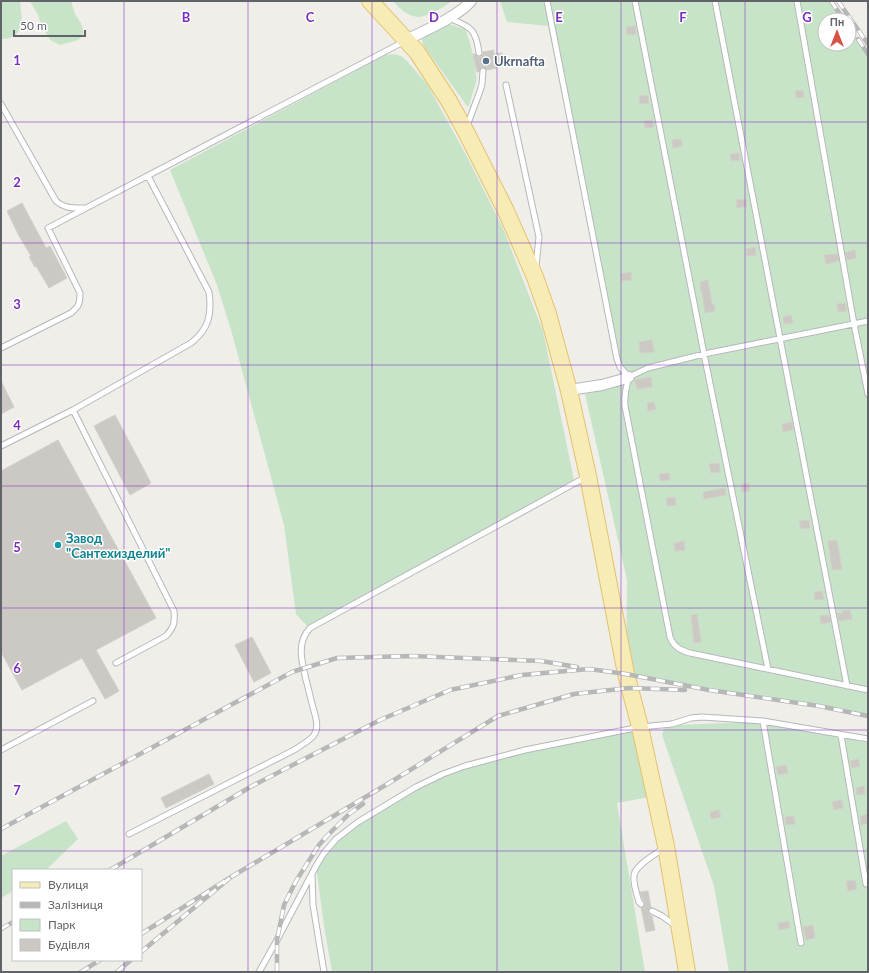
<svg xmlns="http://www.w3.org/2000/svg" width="869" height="973" font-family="Lato,sans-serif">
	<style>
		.green { fill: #c8e4c8 }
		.building { fill: #ccc9c5; stroke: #d4d0c7 }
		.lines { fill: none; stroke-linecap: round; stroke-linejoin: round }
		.service-casing { stroke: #b5b8bb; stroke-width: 7 }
		.minor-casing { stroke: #b5b8bb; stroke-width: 12 }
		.primary-casing { stroke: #e4c26d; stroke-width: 18 }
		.service { stroke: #fff; stroke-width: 5 }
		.minor { stroke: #fff; stroke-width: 10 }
		.primary { stroke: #f7ecb6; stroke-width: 16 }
		.rail-casing { stroke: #b6b7b7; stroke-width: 4.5 }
		.rail { stroke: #fff; stroke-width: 3; stroke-dasharray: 9; stroke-linecap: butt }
		.grid { fill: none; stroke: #7b2cbf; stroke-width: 1; stroke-opacity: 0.55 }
		.service-dot { fill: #5c6f8a; stroke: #fff; stroke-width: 1.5 }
		.culture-dot { fill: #0f9aa8; stroke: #fff; stroke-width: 1.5 }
		.labels { text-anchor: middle; stroke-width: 3; stroke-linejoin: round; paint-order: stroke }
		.service-label { font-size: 13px; font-weight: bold; fill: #4e5e75; stroke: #fff; text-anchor: start }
		.culture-label { font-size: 13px; font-weight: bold; fill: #0d838f; stroke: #fff; text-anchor: start }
		.grid-label { font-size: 13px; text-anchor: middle; font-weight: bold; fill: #7b2cbf; stroke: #fff; stroke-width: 3; stroke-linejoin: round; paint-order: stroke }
	</style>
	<rect width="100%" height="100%" fill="#f0eee8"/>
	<path class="green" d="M1,1H20C21,13 26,32 11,37C9,39 5,39 1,39Z
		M30,1H71L75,14L81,23L83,30V36L78,40L60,45L50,40L42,27L38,15Z
		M393,1H452C444,7 426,18 417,17C406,15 399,8 393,1Z
		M500,1H831L844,20H825V44H849V27L868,54V716L819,706L709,690L626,674L627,580L585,394L622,384L548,26L507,22Z
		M448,24L465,29C470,40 478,70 476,82C474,90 471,98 469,106H467L423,45L422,38L424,34Z
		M394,54L401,56L407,61L427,84L465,153L502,226L543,331L574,480L309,626L306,625L296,614L284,525L231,330L217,285L170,170L385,55Z
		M750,722L786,726L868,743V972H729L714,886L662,735L664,728L678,725Z
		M640,727L655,796L617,803L645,972H332L324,926L316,866L336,839L416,787L465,766Z
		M66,821L78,839L46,870H13V891L1,898V856Z"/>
	<path class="building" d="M635,26L636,34L627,35L626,27Z
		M494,50V54L502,53L503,55L506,54L507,63L503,65L497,67V68L487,70L485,68L482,67L480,69L479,72H477L473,54H475L477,57H480L483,55V52Z
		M803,90L804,97L796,98L795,91Z
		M648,95L649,103L640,104L639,96Z
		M652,120L654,127L645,128L644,121Z
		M681,139L682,146L673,148L672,140Z
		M739,153L740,160L731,161L730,154Z
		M746,199L747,206L737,208L736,200Z
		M22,203L46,248L50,246L67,278L49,288L36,266L35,267L29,257L31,256L19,236L7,211Z
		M755,247L756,255L747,256L746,249Z
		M855,250L856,258L847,260L845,253Z
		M835,254H838L839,261H836V262L826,264L824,255Z
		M631,272L632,280L622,281L621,274Z
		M708,280L712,304H714L715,311L705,313L702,291L701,292L700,282Z
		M845,303L847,311L838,312L837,304Z
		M791,315L793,323L784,324L783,317Z
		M652,340L654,352L640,353L639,342Z
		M651,377L652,387L637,389L635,380Z
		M1,381L14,407L1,414Z
		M654,402L656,409L648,411L647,403Z
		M115,415L151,483L130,495L94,426Z
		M792,422L793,430L783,432L782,424Z
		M58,440L156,618L96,650L119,691L105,699L82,658L22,690L1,652V471Z
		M719,463L720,472L711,473L709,464Z
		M669,473L670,480L660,481L659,474Z
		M749,483L750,491L742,492L741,484Z
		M725,488L726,495L704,499L703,492Z
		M675,497L676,505L667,506L666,498Z
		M809,520L810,528L801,529L799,521Z
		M837,540L842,569L832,570L828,541Z
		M684,541L685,550L675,551L674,543Z
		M822,591L824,599L815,600L814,592Z
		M850,610L852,619L839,621L837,613H843L842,611Z
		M697,614L701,642L694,643L691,615Z
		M829,615L831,622L821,624L820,616Z
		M252,637L271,673L254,682L235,645Z
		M858,759L860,766L852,768L850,761Z
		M786,765L788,773L778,775L776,767Z
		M209,774L214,784L166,808L161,798Z
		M864,786L865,794L857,795L856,788Z
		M842,800L843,808L834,810L832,802Z
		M719,810L721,817L711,819L710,812Z
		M868,814V823L861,825L860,816Z
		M794,816L795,824L786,825L785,817Z
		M855,880L857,889L848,891L846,881Z
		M648,891L651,907L649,909L648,912L649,914L652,916L655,930L646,932L641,908L644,907L645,903L643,900L640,892Z
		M789,921L790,928L779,930L778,923Z
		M813,925L815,938L806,940L803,927Z"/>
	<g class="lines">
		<defs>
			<path id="service" d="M547,1L617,359L620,367L629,377
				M635,1L704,354L768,669
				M715,1L847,686
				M797,1L854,324L868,394
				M449,18C470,27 476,28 479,53
				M506,85L539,237L536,266
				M1,104L56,201C65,209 74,208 86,208
				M467,126L480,91L482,84L483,71
				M868,321L704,354L648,368L629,377C626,387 624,395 625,406L670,637C674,647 680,650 690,653L868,690
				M1,348L71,313C79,306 80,304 80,293L48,228L405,41
				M1,446L73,410
				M116,663L166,636C174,627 175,623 174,611L73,410L191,343C209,329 212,314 209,292L148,176
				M763,721L801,943
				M841,735L866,884
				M1,750L93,701
				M129,834L294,750C300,746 311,740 314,735C319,728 316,718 314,711C311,701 309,690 306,680C302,662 296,643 310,628L586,477
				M312,874L313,905L324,972
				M641,904L639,902C637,895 633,884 634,876C634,866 656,854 664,848
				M652,911L662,916L676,926
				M259,972L277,940L316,866L324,853L336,839L358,822L416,787L443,774L465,766L525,750L640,727L672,724L691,718L702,717L763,721L868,739"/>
			<path id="minor" d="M406,40C424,31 459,16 471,1
				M569,391L576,389L602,385L620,380L629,377"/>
			<path id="primary" d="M370,1L417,52L449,101L465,130L506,211L535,277L548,314L569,391L588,476L626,674L640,727L666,846L687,972"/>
		</defs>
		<use href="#service" class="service-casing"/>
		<use href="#minor" class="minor-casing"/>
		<use href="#primary" class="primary-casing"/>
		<use href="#service" class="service"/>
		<use href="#minor" class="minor"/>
		<use href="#primary" class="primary"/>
		<defs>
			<path id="rail" d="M831,1L844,20
				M838,1L868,44
				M858,39L868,54
				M1,829L292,672L337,658L412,656L541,661L577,667
				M110,870L252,786L380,720L450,690L522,675L589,669L626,674L709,690L819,706L868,716
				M231,877L389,783L498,716L574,694L629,688L685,690
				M1,929L13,922
				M141,934L231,877L141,952
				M81,972L100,960
				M117,972L131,960
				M277,972V940L284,905L296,881L319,845L327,836L349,814L363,804"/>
		</defs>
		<use href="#rail" class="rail-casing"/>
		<use href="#rail" class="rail"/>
	</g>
	<path class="grid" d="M124,1V870M248,1V972M372,1V972M497,1V972M621,1V972M745,1V972M1,122H868M1,243H868M1,365H868M1,486H868M1,608H868M1,730H868M1,851H868M124,960V972"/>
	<circle class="service-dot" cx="486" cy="61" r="4"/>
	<circle class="culture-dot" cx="58" cy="545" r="4"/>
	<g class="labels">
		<g class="service-label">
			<text x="494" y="66">Ukrnafta</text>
		</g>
		<g class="culture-label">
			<text x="66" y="543">Завод<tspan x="66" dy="15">"Сантехизделий"</tspan></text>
		</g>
	</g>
	<g class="grid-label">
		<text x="186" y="22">B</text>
		<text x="310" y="22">C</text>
		<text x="434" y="22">D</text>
		<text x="559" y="22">E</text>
		<text x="683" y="22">F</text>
		<text x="807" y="22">G</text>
		<text x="17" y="65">1</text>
		<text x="17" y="187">2</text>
		<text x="17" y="309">3</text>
		<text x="17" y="430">4</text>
		<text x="17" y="552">5</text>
		<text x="17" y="673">6</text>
		<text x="17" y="795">7</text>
	</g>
	<rect width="869" height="973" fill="none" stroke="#606367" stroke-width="4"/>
	<rect x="12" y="869" width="130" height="92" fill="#ffffff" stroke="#bfc1c2"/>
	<rect x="20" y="882" width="20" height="6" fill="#f7ecb6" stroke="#bfc1c2"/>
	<text x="48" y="889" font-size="12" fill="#606367">Вулиця</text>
	<rect x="20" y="902" width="20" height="6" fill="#b6b7b7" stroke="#bfc1c2"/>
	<text x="48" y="909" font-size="12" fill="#606367">Залізниця</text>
	<rect x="20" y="919" width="20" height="12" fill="#c8e4c8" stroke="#bfc1c2"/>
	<text x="48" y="929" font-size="12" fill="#606367">Парк</text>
	<rect x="20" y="939" width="20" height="12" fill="#ccc9c5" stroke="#bfc1c2"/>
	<text x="48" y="949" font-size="12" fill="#606367">Будівля</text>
	<g transform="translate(837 32)"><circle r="19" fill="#ffffff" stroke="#bfc1c2"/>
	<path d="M0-3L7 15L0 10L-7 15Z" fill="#d95045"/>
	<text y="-6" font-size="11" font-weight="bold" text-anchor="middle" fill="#606367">Пн</text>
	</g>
	<path d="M14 30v6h71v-6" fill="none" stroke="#606367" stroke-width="2"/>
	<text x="20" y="30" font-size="12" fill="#606367" stroke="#ffffff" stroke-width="3" paint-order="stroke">50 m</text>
</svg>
